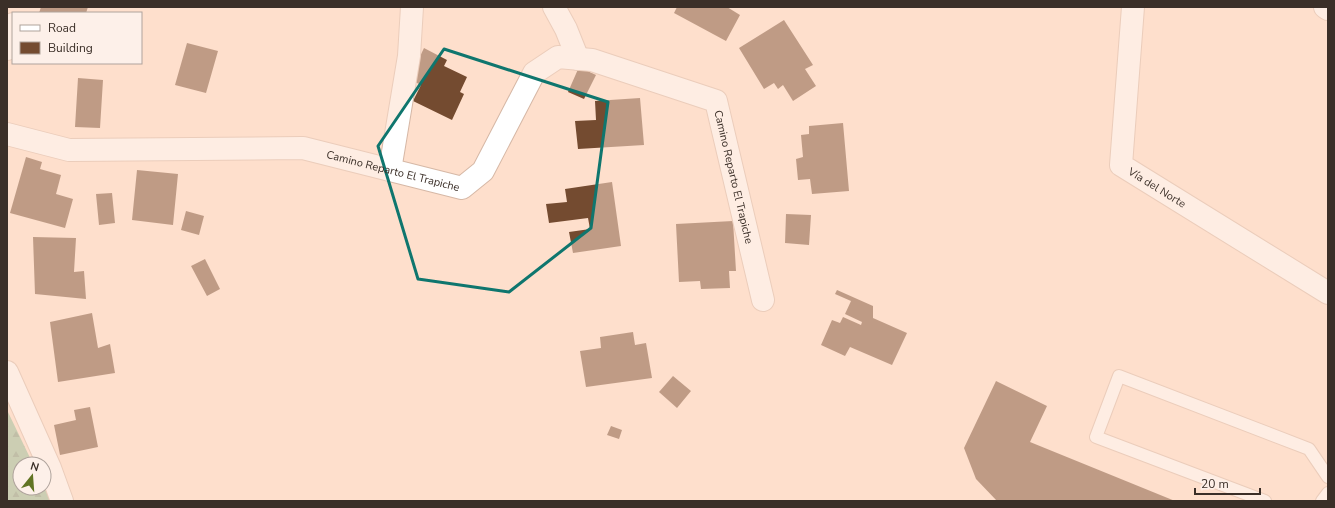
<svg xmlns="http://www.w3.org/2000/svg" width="1335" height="508" font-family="'Nunito Sans',sans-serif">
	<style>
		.forest { fill: url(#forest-firs) }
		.building { fill: #744b30 }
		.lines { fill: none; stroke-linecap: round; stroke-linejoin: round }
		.lane-casing { stroke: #d6b8a6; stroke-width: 14 }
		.street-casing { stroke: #d6b8a6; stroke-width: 24 }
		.secondary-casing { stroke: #d6b8a6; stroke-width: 24 }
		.lane { stroke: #fff; stroke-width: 12 }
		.street { stroke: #fff; stroke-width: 22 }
		.secondary { stroke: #fff; stroke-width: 22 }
		.marked { fill: none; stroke: #0f766e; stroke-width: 3; stroke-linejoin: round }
		.labels { text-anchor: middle; stroke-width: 4; stroke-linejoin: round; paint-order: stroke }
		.street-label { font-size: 11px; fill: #3b2f28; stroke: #fdf0e9 }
	</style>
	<defs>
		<pattern id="forest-firs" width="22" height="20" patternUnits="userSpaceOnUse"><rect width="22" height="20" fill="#91bb95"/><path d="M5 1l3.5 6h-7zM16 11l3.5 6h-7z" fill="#78987a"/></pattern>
	</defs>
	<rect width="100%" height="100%" fill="#fedfcc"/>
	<path class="forest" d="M7,410L33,464H20V488L44,487L51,501H7Z"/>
	<path class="building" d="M41,7H88L86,13H39Z
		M677,7H727L740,15L726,41L674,13Z
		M784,20L813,65L805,69L816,86L793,101L783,85L778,89L774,83L764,89L739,48Z
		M187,43L218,51L206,93L175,85Z
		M424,48L447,60L444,66L467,77L460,92L464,94L452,120L413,101L421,85L409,79Z
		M579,67L596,75L584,99L568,92Z
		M78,78L103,80L100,128L75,127Z
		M640,98L644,145L578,149L575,121L596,120L595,101Z
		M843,123L849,191L812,194L810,179L798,180L796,159L803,157L801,135L809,134V126Z
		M26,157L42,162L40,169L61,175L56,194L73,199L65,228L10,213Z
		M137,170L178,174L173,225L132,220Z
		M612,182L621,246L573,253L569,232L590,229L588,218L549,223L546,204L567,202L565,189Z
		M112,193L115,223L99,225L96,194Z
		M186,211L204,216L199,235L181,230Z
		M786,214L811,215L809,245L785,243Z
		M733,221L736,271H729L730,288L701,289L700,281L679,282L676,224Z
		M33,237L76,238L74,272L84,271L86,299L35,294Z
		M205,259L220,289L207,296L191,266Z
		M837,290L873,306V318L907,333L892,365L850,347L845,356L821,345L832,320L840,323L843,317L861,325L862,322L845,314L851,301L835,294Z
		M92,313L98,348L110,344L115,373L58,382L50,322Z
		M633,332L635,345L646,343L652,378L586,387L580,351L601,348L600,337Z
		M673,376L691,391L677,408L659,392Z
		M996,381L1047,406L1030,442L1175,501H997L976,479L964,448Z
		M90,407L98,447L60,455L54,425L76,420L74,410Z
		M611,426L622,430L619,439L607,435Z"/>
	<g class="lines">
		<defs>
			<path id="lane" d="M1265,501L1096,437L1119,376L1309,449L1328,477
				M1322,501L1328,493"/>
			<g id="street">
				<path d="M554,7L566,29L578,59"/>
				<path id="s1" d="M1133,7L1121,165L1328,293"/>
				<path d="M1325,7L1328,9"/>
				<path id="s2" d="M7,134L69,150L303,148L462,188L483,171L534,73L558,57L592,60L716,101L763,300"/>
				<path d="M390,170L409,56L412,7"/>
			</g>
			<path id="secondary" d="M7,49L13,24
				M7,372L50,468L62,501"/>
		</defs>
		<use href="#lane" class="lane-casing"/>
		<use href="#street" class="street-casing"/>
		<use href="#secondary" class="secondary-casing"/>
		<use href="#lane" class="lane"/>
		<use href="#street" class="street"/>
		<use href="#secondary" class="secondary"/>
	</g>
	<path d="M0 0H1335V508H0ZM444,49L608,102L591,228L509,292L418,279L378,146Z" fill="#fedfcc" fill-opacity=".55" fill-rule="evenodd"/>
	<path class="marked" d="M444,49L608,102L591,228L509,292L418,279L378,146Z"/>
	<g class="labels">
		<g class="street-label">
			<text dy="4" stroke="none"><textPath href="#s2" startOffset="391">Camino Reparto El Trapiche</textPath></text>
			<text dy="4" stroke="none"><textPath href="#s2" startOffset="871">Camino Reparto El Trapiche</textPath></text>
			<text dy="4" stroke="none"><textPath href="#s1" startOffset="201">Vía del Norte</textPath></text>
		</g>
	</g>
	<rect width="1335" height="508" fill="none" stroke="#3b2f28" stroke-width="16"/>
	<rect x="12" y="12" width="130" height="52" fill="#fdf0e9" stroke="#afa39c"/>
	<rect x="20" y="25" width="20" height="6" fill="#ffffff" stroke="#afa39c"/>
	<text x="48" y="32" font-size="12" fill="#3b2f28">Road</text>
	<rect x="20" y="42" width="20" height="12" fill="#744b30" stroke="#afa39c"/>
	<text x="48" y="52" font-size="12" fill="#3b2f28">Building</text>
	<g transform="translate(32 476) rotate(17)"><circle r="19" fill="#fdf0e9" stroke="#afa39c"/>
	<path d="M0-3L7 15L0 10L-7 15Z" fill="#617423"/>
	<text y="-6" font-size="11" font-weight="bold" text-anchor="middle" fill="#3b2f28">N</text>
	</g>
	<path d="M1195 488v6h65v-6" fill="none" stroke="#3b2f28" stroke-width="2"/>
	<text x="1201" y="488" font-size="12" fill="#3b2f28" stroke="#fdf0e9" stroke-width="3" paint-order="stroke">20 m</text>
</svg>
